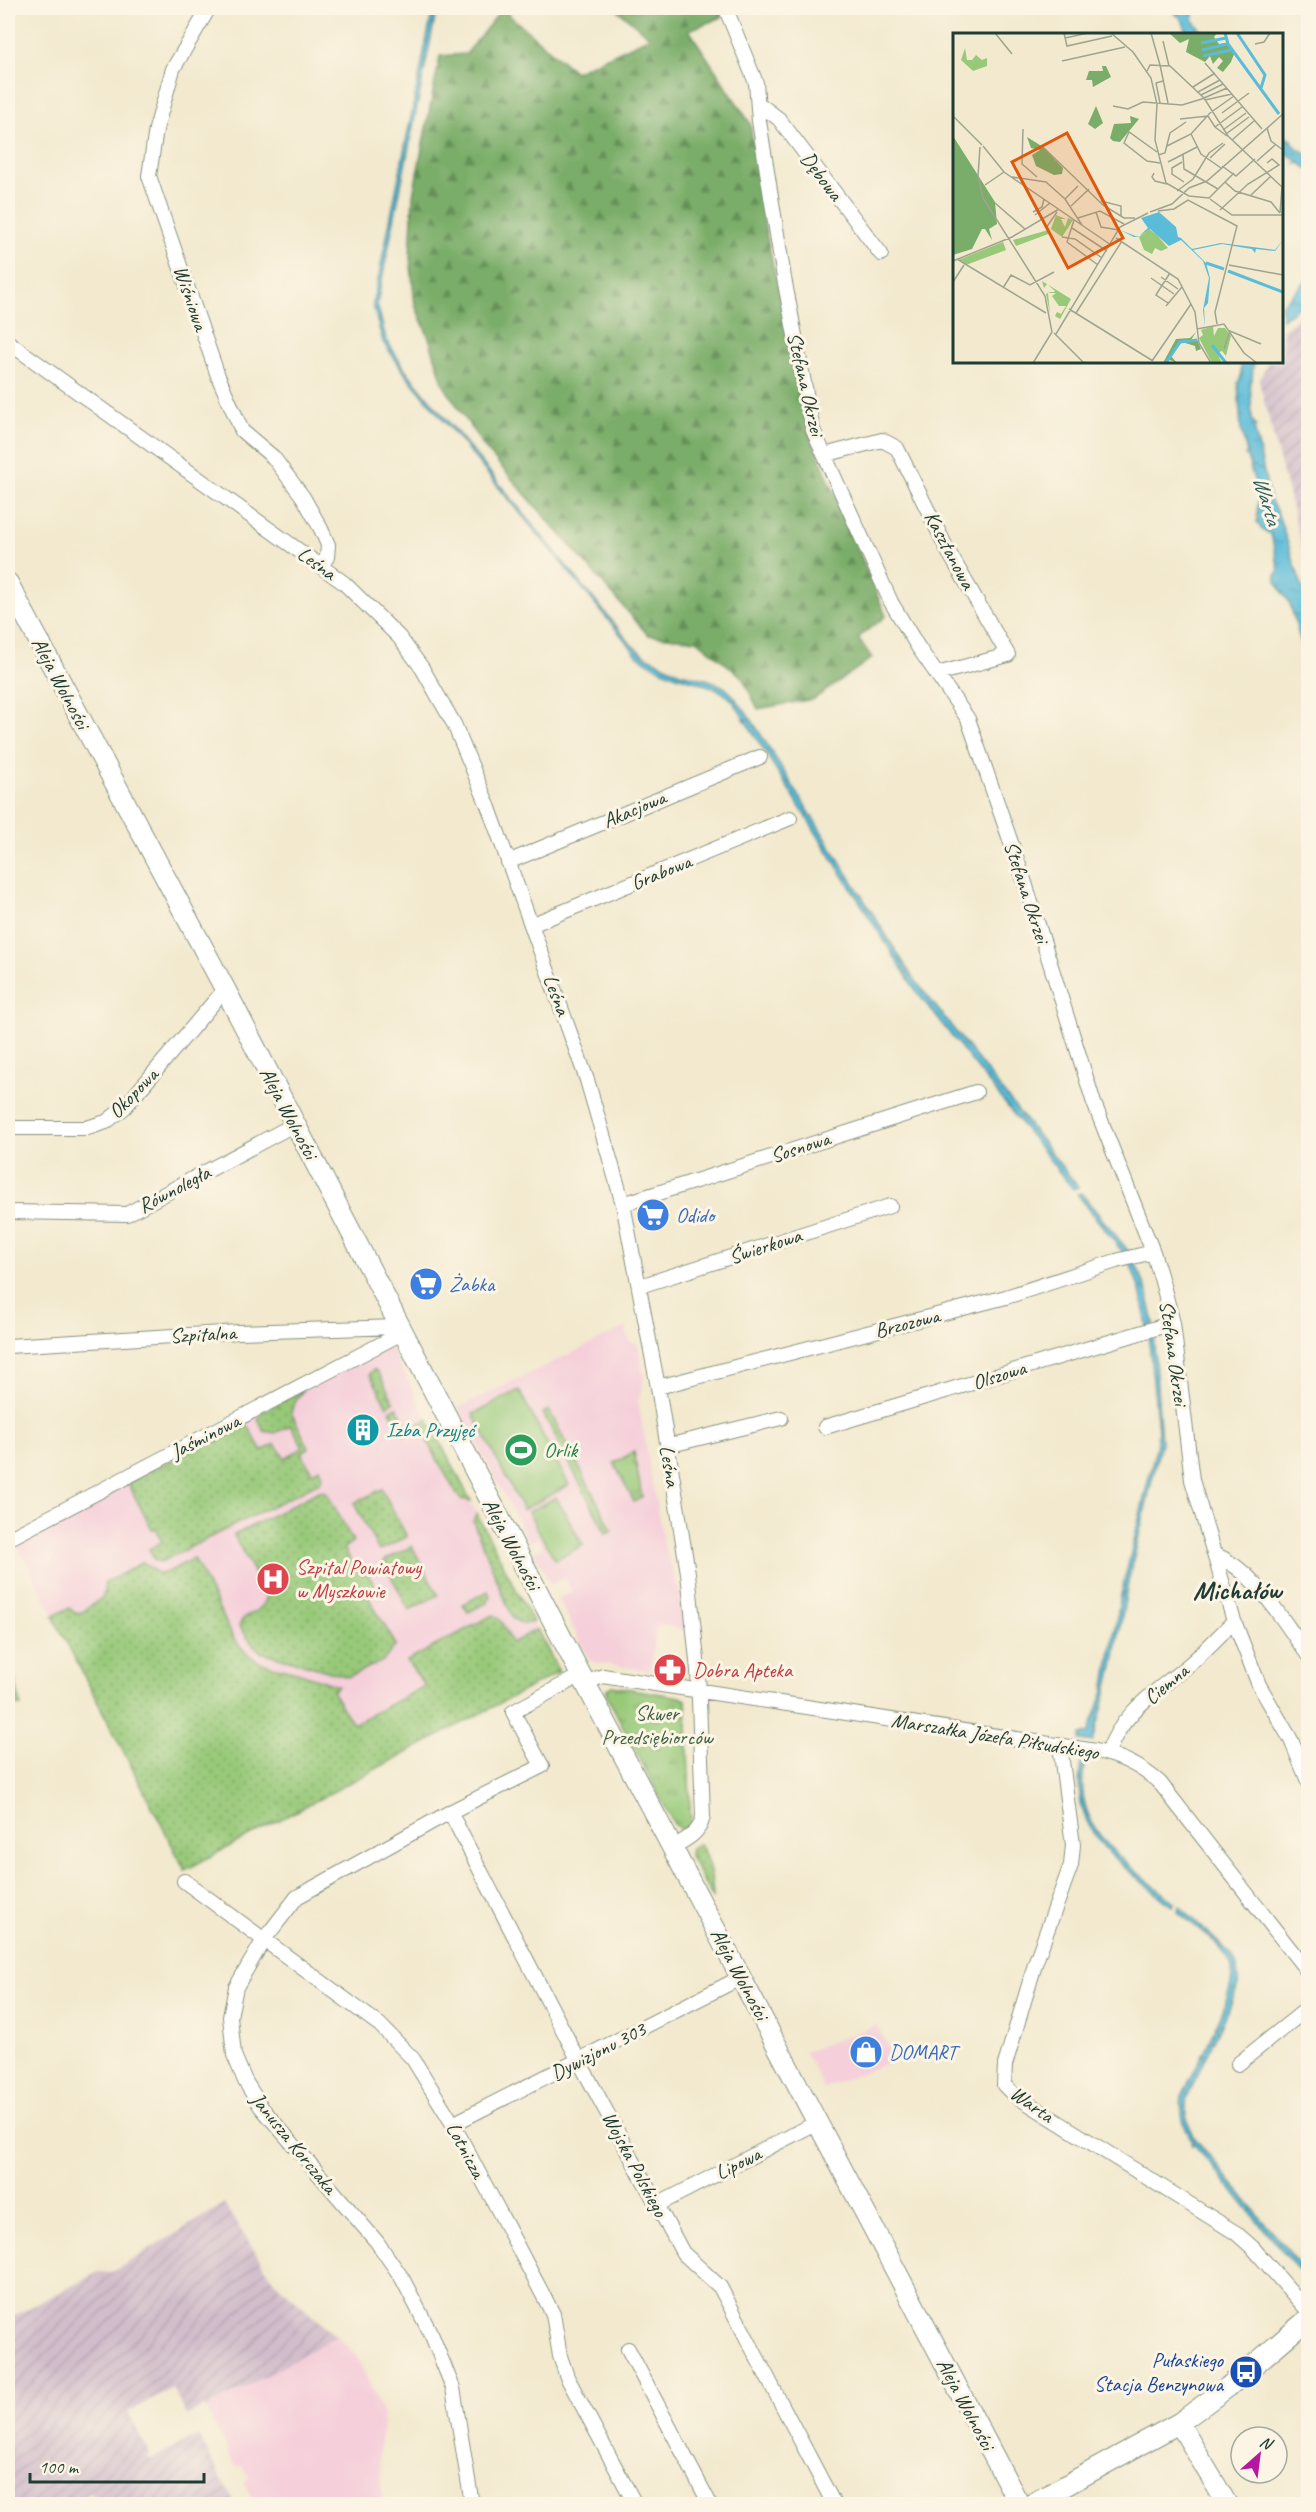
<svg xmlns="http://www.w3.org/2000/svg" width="1316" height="2512" font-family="Caveat,sans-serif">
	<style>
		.built { fill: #f5cfda }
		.industrial { fill: url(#industrial-furrows) }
		.grass { fill: url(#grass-dots); stroke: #5c8356; stroke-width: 1.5 }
		.forest { fill: url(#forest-firs); stroke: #4c754e; stroke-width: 1.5 }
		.park { fill: url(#park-tufts); stroke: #5c8356; stroke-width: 1.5 }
		.garden { fill: #98c979; stroke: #5c8356; stroke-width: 1.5 }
		.water { fill: url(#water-ripples); stroke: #3c7c86; stroke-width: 1.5 }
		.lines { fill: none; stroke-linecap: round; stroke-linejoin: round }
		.street-casing { stroke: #889381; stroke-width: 16 }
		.secondary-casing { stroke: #889381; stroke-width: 22 }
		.street { stroke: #fff; stroke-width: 14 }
		.secondary { stroke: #fff; stroke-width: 20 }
		.labels { text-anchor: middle; stroke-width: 6; stroke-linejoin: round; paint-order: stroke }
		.street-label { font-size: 21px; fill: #1f3d34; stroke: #fcf5e5 }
		.shop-label { font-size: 21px; fill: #366cbe; stroke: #fcf5e5; text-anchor: start }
		.culture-label { font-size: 21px; fill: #0d838f; stroke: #fcf5e5; text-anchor: start }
		.leisure-label { font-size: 21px; fill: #27864d; stroke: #fcf5e5; text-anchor: start }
		.health-label { font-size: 21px; fill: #be3a42; stroke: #fcf5e5; text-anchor: start }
		.park-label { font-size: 21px; fill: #3d6045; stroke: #fcf5e5 }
		.transit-label { font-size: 21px; fill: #164399; stroke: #fcf5e5; text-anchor: end }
		.water-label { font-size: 22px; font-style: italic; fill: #2e5d5d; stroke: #fcf5e5 }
		.district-label { font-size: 27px; font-weight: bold; fill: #1f3d34; stroke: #fcf5e5 }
		.inset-river { fill: none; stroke: #5abcd9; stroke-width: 3 }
		.inset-road { fill: none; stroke: #9ea490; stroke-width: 1.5 }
		.view { fill: #de580e; fill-opacity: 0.15; stroke: #de580e; stroke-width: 3 }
		.inset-edge { fill: none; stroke: #1f3d34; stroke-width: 3 }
	</style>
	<defs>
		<pattern id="industrial-furrows" width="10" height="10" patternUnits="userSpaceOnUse" patternTransform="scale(1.5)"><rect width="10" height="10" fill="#d1bdcb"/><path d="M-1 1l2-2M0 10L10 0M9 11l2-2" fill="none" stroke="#b3a3af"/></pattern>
		<pattern id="grass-dots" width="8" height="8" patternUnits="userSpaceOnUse" patternTransform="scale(1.5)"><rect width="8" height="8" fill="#98c979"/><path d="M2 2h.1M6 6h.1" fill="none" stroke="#7ba464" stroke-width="1.8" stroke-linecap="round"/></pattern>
		<pattern id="forest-firs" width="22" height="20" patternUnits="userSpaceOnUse" patternTransform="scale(1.5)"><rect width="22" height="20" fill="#7aad69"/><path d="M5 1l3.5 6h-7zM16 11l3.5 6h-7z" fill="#638e57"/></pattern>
		<pattern id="park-tufts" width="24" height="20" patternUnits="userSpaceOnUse" patternTransform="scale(1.5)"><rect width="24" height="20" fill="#98c979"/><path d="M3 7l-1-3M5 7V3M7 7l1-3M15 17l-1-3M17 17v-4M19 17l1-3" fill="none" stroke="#7ba464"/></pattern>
		<pattern id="water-ripples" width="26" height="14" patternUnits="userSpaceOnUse" patternTransform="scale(1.5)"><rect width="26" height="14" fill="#5abcd9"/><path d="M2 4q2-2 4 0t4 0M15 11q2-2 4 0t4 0" fill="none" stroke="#4a9ab1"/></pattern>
	</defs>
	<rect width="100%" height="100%" fill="#fcf5e5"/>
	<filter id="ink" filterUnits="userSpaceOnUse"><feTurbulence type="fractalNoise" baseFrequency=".0167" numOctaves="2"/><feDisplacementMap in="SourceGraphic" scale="12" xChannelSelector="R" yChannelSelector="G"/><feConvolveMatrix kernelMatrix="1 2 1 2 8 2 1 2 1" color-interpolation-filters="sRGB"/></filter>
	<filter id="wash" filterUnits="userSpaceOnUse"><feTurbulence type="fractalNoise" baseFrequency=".008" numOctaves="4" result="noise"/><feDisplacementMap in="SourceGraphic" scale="24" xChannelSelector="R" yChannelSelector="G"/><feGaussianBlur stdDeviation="1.35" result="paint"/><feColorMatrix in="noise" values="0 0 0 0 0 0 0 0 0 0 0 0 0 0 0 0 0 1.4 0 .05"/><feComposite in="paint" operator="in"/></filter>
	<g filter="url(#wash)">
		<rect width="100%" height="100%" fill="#f2e9ce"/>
		<path class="built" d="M626,1327L629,1342L638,1344L644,1379L638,1401L663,1542L681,1595L686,1630L657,1624L650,1671L593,1662L589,1659L558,1598L572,1592L565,1578L551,1585L534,1552L543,1547L539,1538L529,1542L458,1408Z
			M389,1345L559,1672L185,1870L16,1542Z
			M877,2025L894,2060L824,2088L805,2052Z
			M336,2336L356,2355L384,2415L379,2461L383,2504H255L244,2483L249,2477L242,2466H235L206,2409Z"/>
		<path class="industrial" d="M1308,310V570L1259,381L1268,362H1282L1283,329Z
			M224,2204L274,2281L336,2336L206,2409L204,2406L187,2416L172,2388L128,2412L150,2454L148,2456L150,2460L198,2435L235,2504H97L91,2493L69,2504H8V2319L99,2272L111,2273Z"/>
		<path class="grass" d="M374,1369L378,1372L394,1402L387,1406L370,1374Z
			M303,1390L297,1398L291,1412L309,1448L301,1453L312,1472L320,1468L323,1476L320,1482L161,1562L155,1560L149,1549L162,1542L155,1528L152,1530L128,1483L245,1421L262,1451L275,1444L285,1458L303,1448L291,1425L275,1433L264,1431L258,1420L262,1412Z
			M397,1407L409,1430L406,1435L401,1433L390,1411Z
			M428,1419L471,1501L461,1499L457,1495L418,1424Z
			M382,1489L407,1537L379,1551L354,1503Z
			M321,1490L327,1493L353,1541L344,1548L356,1570L368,1574L378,1591L368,1597L396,1645L383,1661L348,1677L261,1652L250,1641L239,1625C243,1612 264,1614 266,1597L234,1535Z
			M477,1514L533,1622L523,1624L513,1619L473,1521Z
			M412,1546L438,1595L409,1610L383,1561Z
			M194,1558L234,1639C255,1666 263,1663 293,1671C308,1675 323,1681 338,1686L332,1691L353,1724L425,1686L407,1661L491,1616L494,1615L501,1621L512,1643L537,1629L559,1672L185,1870L53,1616L69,1608L75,1613L82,1612L103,1597L105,1583L143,1562L159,1574L168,1572Z
			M488,1591L490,1596L487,1603L468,1612L463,1604Z
			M699,1844C709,1855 713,1885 713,1899L690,1856L691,1848Z"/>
		<path class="forest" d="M615,8H717L722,17L689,30L750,123L764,223L808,430L886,616L858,638L872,658L814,699L758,709L742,677L697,640L648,635L484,447L444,386L429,338L415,305L410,257L413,195L440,56L466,54L502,9L575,72L650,37Z"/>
		<path class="park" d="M634,1452L642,1497L634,1502L614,1463Z
			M612,1686L680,1697L686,1700L691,1826L681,1830L674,1824L606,1694L607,1689Z"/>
		<path class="garden" d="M519,1390L569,1485L523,1510L473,1414Z
			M549,1410L612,1530L606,1533L543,1413Z
			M556,1497L583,1545L555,1560L528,1512Z
			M8,1651L21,1706L8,1704Z"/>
		<path class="water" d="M433,8H437L377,304L386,339L404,368L631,644L644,655L680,673L709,680L724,687L732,694L751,719L911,975L1078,1187L1073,1189L916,991L733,701C717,685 698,683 677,676C663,671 650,664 638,656L407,376L383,342L373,305Z
			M1175,8H1192L1194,22L1201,30L1200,34H1187L1184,24L1178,14L1176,15Z
			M1282,134L1287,139L1290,138L1296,147L1308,155V169L1300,163L1295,164L1298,161L1282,150Z
			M1308,279V300L1282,319V305Z
			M1241,362H1256L1253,365L1252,380L1250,381L1252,420L1256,426L1254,427L1270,499L1279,517L1307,601L1308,667L1290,604L1276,581V575L1279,569L1271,534L1262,530L1257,522L1258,493L1247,456L1245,455L1247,453L1241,429L1238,383L1241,377Z
			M1081,1193L1130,1253L1125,1255L1077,1194Z
			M1134,1259L1146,1288L1154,1324L1147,1326L1140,1290L1129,1260Z
			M1153,1331L1161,1442L1128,1582L1113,1667L1093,1742L1080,1740L1081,1735L1089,1732L1104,1691L1121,1595L1156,1448L1158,1430L1148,1332Z
			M1082,1757L1086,1758C1067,1829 1126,1862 1174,1902L1173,1907C1122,1863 1065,1835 1082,1757Z
			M1179,1906L1231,1954L1237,1966L1238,1985L1229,2009L1187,2097C1184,2114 1187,2124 1195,2138L1308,2275V2282L1194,2144L1192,2145L1193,2142C1183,2126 1180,2114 1182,2096C1194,2070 1241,1988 1231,1964C1224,1946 1193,1925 1178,1912Z"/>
	</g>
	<g filter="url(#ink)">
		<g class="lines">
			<defs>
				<path id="street" d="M209,8L173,69L156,129L149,176L218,376L242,431L273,457L303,497L321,529L328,545L327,557L322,565
					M728,14L756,83L759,121L784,278L813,430L891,602L918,647L968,719L1024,880L1094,1103L1153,1252L1161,1278L1173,1323L1192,1480L1234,1621L1259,1685L1291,1740L1308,1781
					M758,103L779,119L881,254
					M8,342L344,583L399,637L422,668L454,724L489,808L587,1080L623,1204L658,1387L688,1573L698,1670L703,1817C699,1834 687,1839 673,1847
					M824,455L882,440L897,448L948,551L1008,655L937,674
					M508,862L760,757
					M531,925L790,818
					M8,1128H87L106,1122L124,1108L225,989
					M623,1204L976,1092
					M8,1212L127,1214L295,1124
					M640,1286L890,1206
					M8,1346L239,1332L398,1327
					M658,1387L1006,1297L1116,1261L1153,1252
					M825,1427L1173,1323
					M667,1446L781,1418
					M8,1539L402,1333
					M1214,1554C1257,1572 1281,1619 1308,1655
					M585,1683L603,1676L609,1677L1096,1751C1121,1756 1141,1766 1160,1783L1308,1972
					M1060,1746L1073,1845L1071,1865L1036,1961L1005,2065L1004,2085L1013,2094L1236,2233L1253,2248L1308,2311
					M1108,1753C1121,1712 1159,1690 1191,1663C1206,1650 1220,1635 1234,1621
					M450,1812L579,2061L683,2253L720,2287L834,2504
					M184,1881L380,2025L413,2059L453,2124L553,2314L560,2356L567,2377L635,2504
					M1238,2064L1308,2008
					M453,2124L742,1977
					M657,2205L818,2122
					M628,2349L710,2504
					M472,2504L453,2388L432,2336L402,2278L377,2242L261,2107L245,2081L234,2055L230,2017L236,1987L263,1941L297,1897L450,1812L542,1766L513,1712L581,1675"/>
				<path id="secondary" d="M8,583L225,989L581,1675L1019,2504
					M1179,2423L1227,2504
					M1032,2504L1179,2423L1228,2387L1308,2319"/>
			</defs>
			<use href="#street" class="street-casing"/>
			<use href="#secondary" class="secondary-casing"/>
			<use href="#street" class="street"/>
			<use href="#secondary" class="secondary"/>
		</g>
	</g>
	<defs>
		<symbol id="supermarket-disc" viewBox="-11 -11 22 22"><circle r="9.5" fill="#3f7fe0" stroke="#fcf5e5"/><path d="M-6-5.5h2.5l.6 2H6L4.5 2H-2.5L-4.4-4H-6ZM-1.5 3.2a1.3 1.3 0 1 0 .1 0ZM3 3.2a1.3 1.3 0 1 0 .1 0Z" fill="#fff"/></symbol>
		<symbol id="building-disc" viewBox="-11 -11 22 22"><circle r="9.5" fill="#0f9aa8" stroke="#fcf5e5"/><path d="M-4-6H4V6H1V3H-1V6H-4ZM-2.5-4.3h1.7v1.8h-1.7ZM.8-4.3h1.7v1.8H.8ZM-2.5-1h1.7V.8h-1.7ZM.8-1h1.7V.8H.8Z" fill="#fff"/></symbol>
		<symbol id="stadium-disc" viewBox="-11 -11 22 22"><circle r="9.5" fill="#2e9e5b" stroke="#fcf5e5"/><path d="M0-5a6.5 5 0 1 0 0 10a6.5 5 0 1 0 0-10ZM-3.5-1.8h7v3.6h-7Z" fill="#fff"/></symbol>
		<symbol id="hospital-disc" viewBox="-11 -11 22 22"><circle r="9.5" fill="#e0444e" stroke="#fcf5e5"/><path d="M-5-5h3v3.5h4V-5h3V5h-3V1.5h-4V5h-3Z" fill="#fff"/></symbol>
		<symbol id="pharmacy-disc" viewBox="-11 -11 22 22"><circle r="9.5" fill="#e0444e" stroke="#fcf5e5"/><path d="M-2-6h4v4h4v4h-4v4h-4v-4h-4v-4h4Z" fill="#fff"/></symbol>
		<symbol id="shop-disc" viewBox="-11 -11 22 22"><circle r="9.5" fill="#3f7fe0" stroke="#fcf5e5"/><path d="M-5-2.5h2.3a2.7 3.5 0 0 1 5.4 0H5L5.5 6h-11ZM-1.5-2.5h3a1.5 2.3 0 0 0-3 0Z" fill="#fff"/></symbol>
		<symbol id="bus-disc" viewBox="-11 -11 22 22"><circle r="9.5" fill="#1a4fb4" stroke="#fcf5e5"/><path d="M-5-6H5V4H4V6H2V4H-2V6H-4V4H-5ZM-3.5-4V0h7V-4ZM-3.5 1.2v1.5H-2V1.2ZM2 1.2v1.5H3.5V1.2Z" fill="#fff"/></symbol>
	</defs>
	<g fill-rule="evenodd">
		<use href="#supermarket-disc" x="634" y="1196" width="38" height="38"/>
		<use href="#supermarket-disc" x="407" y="1265" width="38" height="38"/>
		<use href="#building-disc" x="344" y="1411" width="38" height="38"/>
		<use href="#stadium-disc" x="502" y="1431" width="38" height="38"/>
		<use href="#hospital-disc" x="254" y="1560" width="38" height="38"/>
		<use href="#pharmacy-disc" x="651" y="1651" width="38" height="38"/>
		<use href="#shop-disc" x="847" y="2033" width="38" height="38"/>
		<use href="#bus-disc" x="1227" y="2353" width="38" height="38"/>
	</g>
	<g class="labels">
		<g class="street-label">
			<text transform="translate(822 176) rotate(53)" y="7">Dębowa</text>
			<text transform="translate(191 298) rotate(71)" y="7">Wiśniowa</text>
			<text transform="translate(806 384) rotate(77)" y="7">Stefana Okrzei</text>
			<text transform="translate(950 550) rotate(62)" y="7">Kasztanowa</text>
			<text transform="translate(317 563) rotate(36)" y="7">Leśna</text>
			<text transform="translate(61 683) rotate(62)" y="7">Aleja Wolności</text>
			<text transform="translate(634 809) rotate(-23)" y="7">Akacjowa</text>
			<text transform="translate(661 872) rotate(-22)" y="7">Grabowa</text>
			<text transform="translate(1027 892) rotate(72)" y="7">Stefana Okrzei</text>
			<text transform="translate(557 995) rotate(70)" y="7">Leśna</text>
			<text transform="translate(133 1093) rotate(-46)" y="7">Okopowa</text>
			<text transform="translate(289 1113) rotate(62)" y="7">Aleja Wolności</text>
			<text transform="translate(800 1147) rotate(-18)" y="7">Sosnowa</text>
			<text transform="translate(174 1189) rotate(-28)" y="7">Równoległa</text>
			<text transform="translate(765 1246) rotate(-18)" y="7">Świerkowa</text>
			<text transform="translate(907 1323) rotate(-14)" y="7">Brzozowa</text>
			<text transform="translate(203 1334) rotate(-3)" y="7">Szpitalna</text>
			<text transform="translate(1174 1353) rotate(82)" y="7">Stefana Okrzei</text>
			<text transform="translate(999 1375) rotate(-17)" y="7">Olszowa</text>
			<text transform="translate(205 1436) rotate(-27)" y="7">Jaśminowa</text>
			<text transform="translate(670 1466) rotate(81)" y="7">Leśna</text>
			<text transform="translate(512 1544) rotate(62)" y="7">Aleja Wolności</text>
			<text transform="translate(1166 1684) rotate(-40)" y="7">Ciemna</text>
			<text transform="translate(995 1736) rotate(9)" y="7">Marszałka Józefa Piłsudskiego</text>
			<text transform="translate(740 1974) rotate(62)" y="7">Aleja Wolności</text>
			<text transform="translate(598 2051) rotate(-27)" y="7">Dywizjonu 303</text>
			<text transform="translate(1032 2104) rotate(35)" y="7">Warta</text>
			<text transform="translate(294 2143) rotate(51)" y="7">Janusza Korczaka</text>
			<text transform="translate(466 2150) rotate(62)" y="7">Lotnicza</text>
			<text transform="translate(738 2163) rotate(-27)" y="7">Lipowa</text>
			<text transform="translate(635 2164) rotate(62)" y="7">Wojska Polskiego</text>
			<text transform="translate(966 2404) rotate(62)" y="7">Aleja Wolności</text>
		</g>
		<g class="shop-label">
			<text x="676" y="1222">Odido</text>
			<text x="449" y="1291">Żabka</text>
			<text x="889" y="2059">DOMART</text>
		</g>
		<g class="culture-label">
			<text x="386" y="1437">Izba Przyjęć</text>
		</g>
		<g class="leisure-label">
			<text x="544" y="1457">Orlik</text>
		</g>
		<g class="health-label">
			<text x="296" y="1574">Szpital Powiatowy<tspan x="296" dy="24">w Myszkowie</tspan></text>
			<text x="693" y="1677">Dobra Apteka</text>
		</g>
		<g class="park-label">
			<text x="657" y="1720">Skwer<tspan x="657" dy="24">Przedsiębiorców</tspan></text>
		</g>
		<g class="transit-label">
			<text x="1223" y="2367">Pułaskiego<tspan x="1223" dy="24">Stacja Benzynowa</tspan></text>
		</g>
		<g class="water-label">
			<text transform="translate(1268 500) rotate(73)" y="8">Warta</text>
		</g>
		<g class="district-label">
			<text x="1237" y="1599">Michałów</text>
		</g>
	</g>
	<g transform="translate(953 33)">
		<rect width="330" height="330" fill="#f2e9ce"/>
		<path d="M103,182L113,186H108L112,194L115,185L120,187L109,204L98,196ZM89,248L118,266L107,286L102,283L104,279L108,281L113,273H106L99,263L103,260H95L97,281L93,261L97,259H101L102,258L94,251L91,255ZM260,293L261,303L265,295H272L278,303L273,323L269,318L264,320L269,330H259L246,305L250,302L248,297Z" fill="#98c979"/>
		<path d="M216,0H264L261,4L266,11L273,10L281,21L278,29L270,39L264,35L270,28L266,24L260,31L257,23L252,29L233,19L236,6L227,10ZM149,33H153L158,44L140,54L139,47H133L136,38H150ZM143,73L150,90L142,96L135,91ZM177,83L186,86L167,109L160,108L157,105L161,91L178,90ZM0,103L42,169L44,191L36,196L39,207L32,196H29L19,216L0,222ZM74,104L90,114L110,135L109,141L101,142L83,133L79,122L87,117L78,115ZM243,299L238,307L244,306L248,316L243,318L242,313L229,309L218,323L224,330L217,327L210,330L223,306L237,305Z" fill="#7aad69"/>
		<path d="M12,15L14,27H19L23,22L29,27L34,25V33L20,38L8,27Z" fill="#98c979"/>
		<path d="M196,196L204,202L215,215L208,218L202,215L199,221L191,217L186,204ZM95,197L98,200L63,213L60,207ZM50,209L53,217L13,232L5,227Z" fill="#98c979"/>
		<path d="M206,179L223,194L225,204L228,205L239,216L268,210L322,217L329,208L323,217L322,218L303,216L302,220L299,216L269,211L240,217L253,230L257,245L255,270L251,275L252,294L250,277L256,245L250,228L228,207L216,213L197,196L186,203L184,204H181L167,197L185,204L195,195L188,185Z" fill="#5abcd9"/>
		<path class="inset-river" d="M272,0L275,11L326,81M284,0L312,42L308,55M248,10L273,5M249,17L274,11M250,23L278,17M253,230L271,236M275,238L330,259M259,312L273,330M213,330L227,309L244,307"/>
		<path class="inset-road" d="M42,0L59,21M111,0L114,13L159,3M158,0L180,19L198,45L204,71L202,107L213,150L236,163L256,165L281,140M198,0L207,32M112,5L135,0M210,8L216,33M302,11L311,9L317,0M109,28L172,14M252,30L309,96M207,32L215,70M194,38L197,32L217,33L251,65L275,103L329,154L327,180M240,54L262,40M245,59L267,47M248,62L270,51M251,65L274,55M252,67L279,61M207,70L203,50L210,48M160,73L175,76L190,69L229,72L252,65M269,80L296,60M0,83L29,112M227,86L255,83L262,94M314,95L318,108L330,117M70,96L69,131L84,144M270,97L293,80M238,101L248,121L268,135M273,101L296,84M274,103L262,94L289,74M279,107L301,88M30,113L51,139L158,212M214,113L238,101L257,80L281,63M27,114L25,143L30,165L92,263L99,299L80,330M90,114L150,172L171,185H182M204,119L176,99L171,110L194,128L207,130M205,122L212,120L217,100L233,89M230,122L231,136L265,156M257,125L272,111M304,128L322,112M215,129L244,114M229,129L219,135V141L231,149M269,133L283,143L302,126M201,140L199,144L202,148L214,151M59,144L93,149L112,166L129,192M272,149L282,158L318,169L327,180M32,152L51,139M224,158L240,146L256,120L270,110M297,163L318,143M112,166L125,153M257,166L279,182H330M148,168L168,173V183M42,170L72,196M118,173L136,156M267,177L295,151L326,132L319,126L314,130M205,178L221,176L235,167L284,193L262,279L264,291M80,179L89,174L91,166M143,179L148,194L166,197M197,179L219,171L236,155L254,148L330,81M82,182L97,170M125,185L147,178L171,191M121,187L114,209L145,232M93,195L104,179M119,195L154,218M109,204L122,206L149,225M163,205L225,246L242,279L246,310L258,330M4,226L93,280M0,228L59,204L106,176M276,232L330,242M208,244L225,256M198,245L221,261M0,249L11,232M50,255L58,242L77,252L101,239M206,257L217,240M206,257L203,262L215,270M213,273L229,254M116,276L200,328M123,280L169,208M244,296L271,291L291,320L304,330M101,300L131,330M103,301L167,194L195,180M271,316L277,298L308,311M199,328L238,271"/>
		<path class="view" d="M114,100L170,205L115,235L59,129Z"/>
		<rect width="330" height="330" class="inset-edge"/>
	</g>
	<rect width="1316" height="2512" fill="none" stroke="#fcf5e5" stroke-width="30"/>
	<g transform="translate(1259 2455) rotate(28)"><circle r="28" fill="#fcf5e5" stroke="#a4ab9e" stroke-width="1.5"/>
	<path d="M0-4.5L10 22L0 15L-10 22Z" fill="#b5179e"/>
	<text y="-9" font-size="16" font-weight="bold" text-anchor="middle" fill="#1f3d34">N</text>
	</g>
	<path d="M30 2473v9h174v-9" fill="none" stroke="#1f3d34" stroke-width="3"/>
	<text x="39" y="2473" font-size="18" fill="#1f3d34" stroke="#fcf5e5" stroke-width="4.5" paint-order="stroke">100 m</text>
</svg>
